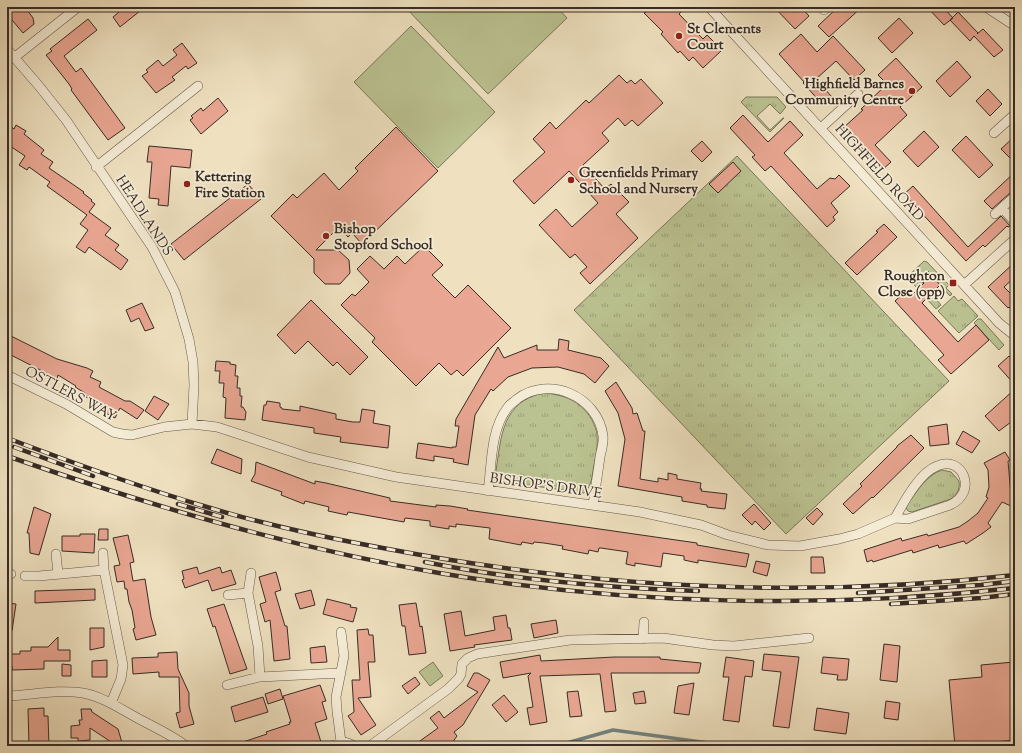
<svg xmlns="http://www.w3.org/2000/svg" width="1022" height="753" font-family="'Sorts Mill Goudy',serif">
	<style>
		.grass { fill: url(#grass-tufts); stroke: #79775c }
		.park { fill: #bbc291; stroke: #79775c }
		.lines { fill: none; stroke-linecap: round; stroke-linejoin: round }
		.stream { stroke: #72827c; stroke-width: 3.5 }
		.building { fill: #e9a692; stroke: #372c26 }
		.street-casing { stroke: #65594c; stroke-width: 10 }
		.street { stroke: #f5ecd6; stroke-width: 9 }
		.rail-casing { stroke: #372c26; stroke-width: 4.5 }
		.rail { stroke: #f5ecd6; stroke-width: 3; stroke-dasharray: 9; stroke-linecap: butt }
		.poi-dot { fill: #8f2418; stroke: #f5ecd6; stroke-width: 1.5 }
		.labels { text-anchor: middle; stroke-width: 3.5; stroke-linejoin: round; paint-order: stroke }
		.poi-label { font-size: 14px; font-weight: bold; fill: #372c26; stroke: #f5ecd6; text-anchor: start }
		.street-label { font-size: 14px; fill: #372c26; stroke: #f5ecd6 }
	</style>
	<defs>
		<pattern id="grass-tufts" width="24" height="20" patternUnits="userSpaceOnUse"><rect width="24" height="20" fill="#bbc291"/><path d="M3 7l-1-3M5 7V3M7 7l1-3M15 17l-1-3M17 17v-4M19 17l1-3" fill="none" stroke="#999e76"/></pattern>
	</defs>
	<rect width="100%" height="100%" fill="#efe1c0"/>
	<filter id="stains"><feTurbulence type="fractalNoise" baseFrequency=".005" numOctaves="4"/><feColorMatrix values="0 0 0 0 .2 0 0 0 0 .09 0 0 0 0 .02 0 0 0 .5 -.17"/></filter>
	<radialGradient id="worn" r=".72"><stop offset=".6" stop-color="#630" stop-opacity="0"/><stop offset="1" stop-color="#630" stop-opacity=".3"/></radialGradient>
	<path class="grass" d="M746,97H777L786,107L780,114L770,104L757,116L770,130L783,118H784L770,132L741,102Z
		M737,156L949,381L786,534L574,310Z
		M924,261L927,262L949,285L946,288L952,294L950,296L927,271L919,278L941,305L936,309L907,277Z
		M954,296L958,301L962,299L978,316L959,333L938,311Z
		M978,319H981L1004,345L999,350L974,323Z
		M544,393C565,395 581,401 592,420C594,425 597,430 597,435C598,445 596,455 594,465C592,476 592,486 584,493L500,481L496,471C501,437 502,401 544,393Z
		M942,470L951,472L959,481C960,489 958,494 951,499L912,512L908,511L906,508L907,505C916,493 926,475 942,470Z"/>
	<path class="park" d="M405,7H557L567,18L488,94Z
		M411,26L495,112L438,168L354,82Z
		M433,662L443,676L430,686L419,672Z"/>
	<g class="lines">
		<path class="stream" d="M556,746L613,730L731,746"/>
	</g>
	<path class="building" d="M7,7H25L33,18L34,24L23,33L7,14Z
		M115,7H145L120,27L113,17L119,12Z
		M641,7H676L681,12L679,14L703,39L707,35L722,50L703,68L693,57L689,61L680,51L678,53L661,34L663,32L644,13L646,12Z
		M774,7H801L809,16L795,29Z
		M838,7H862L829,37L818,26Z
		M927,7H943L953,18L944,25Z
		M958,12L978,33L977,34L983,29L1003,50L994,57L974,36L970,41L950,20Z
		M899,18L913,33L892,53L878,38Z
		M88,19L97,30L64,56L76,72L81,68L125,128L108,140L71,90L72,89L69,84L46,55L52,51L50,49Z
		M801,34L817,52L833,36L865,70L854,80L836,61L816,79L832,97L823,105L803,83L804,82L779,54Z
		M182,43L197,63L188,69L186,66L172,77L175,80L156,93L142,76L148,72L146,70L158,60L163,66L177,55L173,50Z
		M896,58L922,87L900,107L907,115L875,145L891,162L882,170L843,128L863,110L861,109L887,84L878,75Z
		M957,61L971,77L950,97L936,81Z
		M619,75L627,83L631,80L635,84L641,79L663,103L638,126L632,120L625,126L618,118L602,133L609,141L583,165L605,189L611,184L629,202L616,214L638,238L590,284L580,273L587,267L575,254L570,258L539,225L556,209L572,227L598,203L569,171L534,204L513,181L545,152L533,139L550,122L556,129L586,100L589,103Z
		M988,89L1002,104L990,116L976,101Z
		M218,98L228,111L201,134L190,120L193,118L191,116L201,108L203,111Z
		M743,115L768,142L790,121L803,135L784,153L817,189L830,178L835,179L839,175L850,186L831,203L838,212L833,217L835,220L827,227L771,166L765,171L752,157L755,155L730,128Z
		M7,124L14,129L16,125L26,131L24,134L44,150L41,154L53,162L49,168L84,192L83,193L92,200L91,201L95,204L89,212L111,228L105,235L119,245L115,250L128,260L121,270L89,247L85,253L76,247L88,230L80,224L87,215L47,186L50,182L29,167L27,170L19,165L25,156L7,144Z
		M396,127L438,171L362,244L352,233L348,237L339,227L316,250H338L349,260L350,273L340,284H325L314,273V259L271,216L293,194L297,198L324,173L339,190L358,171L355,168Z
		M924,131L939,147L918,167L903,151Z
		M966,136L993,165L979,178L952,150Z
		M1015,136V163L1001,149Z
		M702,141L712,152L702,162L691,151Z
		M149,146L192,150L190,168L171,166L168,206L158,205L159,199L149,198L152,162H147Z
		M733,162L741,171L718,193L709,184Z
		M1015,172V190L1011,192L992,209L984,201Z
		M248,184L261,199L184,260L171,244Z
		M913,186L968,247L1001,216L1010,226L1008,227L1007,226L985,247L983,245L966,261L904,194Z
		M884,224L897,237L857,275L845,263L878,232L876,231Z
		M424,246L443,265L432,275L455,298L468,285L511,328L463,376L457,370L451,375L439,363L416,386L372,342L375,338L341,305L352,294L355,296L369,282L357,269L370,256L384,269L397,256L405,264Z
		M1015,262V277L1004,287L1015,298V314L1009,307L1008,308L988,287Z
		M928,271L940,285L922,303L923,304L958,342L976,325L989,340L951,374L938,360L944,355L895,301L905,292L910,297L924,283L920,279Z
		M311,300L368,357L350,375L337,362L333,366L308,341L295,354L277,335Z
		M142,303L154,328L145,331L139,318L131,322L126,310Z
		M7,334L57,359L87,368L93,371L90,377L101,382L99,387L125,401H130L144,410L137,419L120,408L115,418L100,410L102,407L92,402V400L84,396L85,393L75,387L76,386L58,375L57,379L47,376L48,374L7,353Z
		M559,339L569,341L568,350L601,358L609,366L595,383L584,374L558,367L532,368L508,377L493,391L491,389L475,415L468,465L453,462L454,459L434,456V461L416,458L418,443L452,448V447H456L459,426H455L456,419L498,347L504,358L537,345V350H558Z
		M1009,356L1015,362V385L998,366Z
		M216,361L230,362V364L236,365L235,376H238L237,388H240V396H242L241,407H243L246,412L245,420L225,418L226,398L223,397L224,383H219L220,371H215Z
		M616,382L632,408L633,414L637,413L643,431H645L640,479L658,482V478L668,480V473L677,475V479L701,483L700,489H702L701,491L727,494L725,509L707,507V505L682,501V497L618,486L625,439L618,413L605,391Z
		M1015,389V419L999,431L985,416Z
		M154,396L169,404L158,420L145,411Z
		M267,401L280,403V407L282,408V409L300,411V406L336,414V419L353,422H360L362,409L375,411L373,423L390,426L388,448L340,442L341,437L314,433V428L262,420L264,405H266Z
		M947,424L949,444L930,446L928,427Z
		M963,431L980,441L972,453L956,444Z
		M911,435L924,448L873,498L872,497L853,514L843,504L862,486L860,484L897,447V446Z
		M217,449L242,459L241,474L211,463Z
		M1005,452L1010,460L1008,461L1011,495L1014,496L1011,506L1002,502L988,523L991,527L983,533L966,544L964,541L939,548L938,545L913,553L912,550L873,562L872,560L867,562L864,550L901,538L902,541L927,534L928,536L959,527L968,521L978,513L988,498L986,497L989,487L988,470L984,463Z
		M256,462L315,484V481L326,483L390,498V501L436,507V505L450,506L468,509L467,510L697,543V545L749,554L746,567L698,560V563L684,560V556L663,553L661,567L635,563V566L626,564L628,552L601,548H599L598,552L589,550L588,554L562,549L563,546L544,543L534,542L533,544L522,542L521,545L489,539L490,528L456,524V527L449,526V529L430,526V521L405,518L404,522L348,512L347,515L328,511L329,507L305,501L304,504L281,495L282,492L251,481L255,474Z
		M754,504L771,523L764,530L755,521L752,525L742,515Z
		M34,507L51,514L39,555L30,553L29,533H27Z
		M817,508L823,514L813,525L806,518Z
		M99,529H108V540H98Z
		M80,534H95L94,553L62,551V536H80Z
		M128,535L134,562L130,563L133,581L145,579L151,617L156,635L136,640L133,629L135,628L132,610L129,602L127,589H125L124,581L117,582L114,566L120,565L113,538Z
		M811,557H823L825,573H811Z
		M756,561L770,564L767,576L753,572Z
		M197,567L199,574L220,567L222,573L231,570L236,584L212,591L208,580L185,588L182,580L184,579L182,571Z
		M276,572L281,590L275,592L285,626H287L290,659L274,661L270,620L265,622L260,604L266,602L259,577Z
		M95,589V600L35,603V591Z
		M311,590L315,605L300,609L295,594Z
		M327,599L351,605L350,607L357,608L353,622L323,614Z
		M7,603L16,604L12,631L7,630Z
		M416,603L420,627L422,626L426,653L409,655L405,626H402L399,605Z
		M224,604L247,669L230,674L215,626L213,627L207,609Z
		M461,611L465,636L495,630L493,617L506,615L508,628H510L512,640L474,645L475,647L450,651L444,614Z
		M556,620L558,633L534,638L531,624Z
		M90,628H104V647L90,650Z
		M368,629L369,635H373L375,662H368L371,697L358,698L376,725L361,735L348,716L354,712L352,680H360L357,630Z
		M58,637V650H70V661H44V669L12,670V666H7V654H20V651H31V647H48Z
		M884,644L900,646L897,682L880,680Z
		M325,646L327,662L311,663L310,648Z
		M177,652L178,669L189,693V706L194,724L180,728L176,713L180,712L179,677H159V672L133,674L132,658L158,657V653Z
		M764,654L799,657L789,728L773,726L781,672L762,670Z
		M540,655L541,661L614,657H660V659L701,663L699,673H611L616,711L605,712L600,674L540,676L547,722L530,725L527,708L533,707L528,676L531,673L503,678L500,662Z
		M726,657L754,661L752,677L745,676L739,722L723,720L729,677H723Z
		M823,657L849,659L847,680H837L838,675L821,673Z
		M107,660V677H92V661Z
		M1014,662L1015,677V740L955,746L949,680L982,677L981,665Z
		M62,664L71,665V676H62Z
		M474,673H478L490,680L463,725L454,732L457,736L450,746H413L438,728L430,718L439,711L444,718L478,692L467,686Z
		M415,677L420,684L408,694L402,686Z
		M694,683L689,715L674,713L678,686Z
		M320,685L326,701L322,702L327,719L315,723L321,742L310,746H238L237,744L267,734L266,732L290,724L289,722H291L283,696Z
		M280,689L283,699L268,704L265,694Z
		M578,691L582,716L570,717L567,692Z
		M644,691L646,703L635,704L633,693Z
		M504,695L518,712L506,722L492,705Z
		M263,697L268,712L235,722L231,707Z
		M886,701L900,703L898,720L884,718Z
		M44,708V716H48L49,746H29L28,709Z
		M817,708L849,713L846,734L814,730Z
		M81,709H91L92,712L118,729L123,746H113L111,742L90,728V740L78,741V738H71V726L80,725L79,720H82Z"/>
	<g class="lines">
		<defs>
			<path id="street" d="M709,7L999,323L1015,336
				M986,7L1015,26
				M824,10L827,7
				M7,49L39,86L66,120L152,247L175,292L189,339L193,362L194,385L192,424
				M15,57L78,7
				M821,128L858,94
				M994,133L1015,114
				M96,167L198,86
				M1002,208L1015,222
				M995,214L1015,196
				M964,285L1015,239
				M7,375L66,404L113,432L122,434L132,435L164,427L192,424L217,427L308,457L396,477L640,512L701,525L728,535L768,545L800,546L839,539L858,534L895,518L908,519L950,505C979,492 962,454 937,466C919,473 904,502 895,518
				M488,491C492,464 490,430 508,407C510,404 514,402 517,399C549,375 598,396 603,436C604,443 601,451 600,457C598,473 595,489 593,505
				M103,553L104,570
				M56,554L58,574
				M7,573L11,574
				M251,573L248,593L258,646L260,677L340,673
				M25,576H39L104,570L123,665L121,679L111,703
				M228,595L248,593
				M643,639L644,622
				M227,685L260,677
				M7,696C32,695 59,689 83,693C104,697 122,710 141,720C156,728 172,735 186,746
				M341,742L337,711L336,697L344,656L341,632
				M333,746C340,741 347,741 354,746
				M370,746L448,689L459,678L461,674L462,664L468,658L477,654L570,640L663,638L713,645L734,646L809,638"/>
		</defs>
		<use href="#street" class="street-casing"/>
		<use href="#street" class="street"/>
		<defs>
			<path id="rail" d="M7,438C73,463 139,487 207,507C266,525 327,538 388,549C594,588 807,599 1015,575
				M14,447L93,476
				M7,456C148,505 292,548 439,573C627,605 826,609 1015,588
				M178,504L222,517
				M425,562C514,580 608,588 698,591
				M858,593L981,585L1015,581
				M891,604L981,598L1015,594"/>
		</defs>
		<use href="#rail" class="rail-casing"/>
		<use href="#rail" class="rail"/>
	</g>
	<g class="poi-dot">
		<circle cx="679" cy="36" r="4"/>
		<circle cx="912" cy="91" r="4"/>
		<circle cx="571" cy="180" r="4"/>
		<circle cx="187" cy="184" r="4"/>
		<circle cx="326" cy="236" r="4"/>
		<rect x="949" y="279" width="8" height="8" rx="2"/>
	</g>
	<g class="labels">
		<g class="poi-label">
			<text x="687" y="33">St Clements<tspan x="687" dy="16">Court</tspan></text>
			<text x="904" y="88" text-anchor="end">Highfield Barnes<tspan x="904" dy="16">Community Centre</tspan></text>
			<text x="579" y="177">Greenfields Primary<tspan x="579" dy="16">School and Nursery</tspan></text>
			<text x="195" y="181">Kettering<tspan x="195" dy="16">Fire Station</tspan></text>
			<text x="334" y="233">Bishop<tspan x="334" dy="16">Stopford School</tspan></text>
			<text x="945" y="280" text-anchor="end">Roughton<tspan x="945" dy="16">Close (opp)</tspan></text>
		</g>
		<g class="street-label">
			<text transform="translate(880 172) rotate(48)" y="5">HIGHFIELD ROAD</text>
			<text transform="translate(145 215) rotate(57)" y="5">HEADLANDS</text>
			<text transform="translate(71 393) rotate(28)" y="5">OSTLERS WAY</text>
			<text transform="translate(546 485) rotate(8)" y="5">BISHOP'S DRIVE</text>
		</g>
	</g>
	<rect width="1022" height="753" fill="none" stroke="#efe1c0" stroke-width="24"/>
	<rect x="8" y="8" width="1006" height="737" fill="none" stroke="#372c26" stroke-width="2"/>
	<rect x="12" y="12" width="998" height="729" fill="none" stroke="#372c26"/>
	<rect width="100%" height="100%" filter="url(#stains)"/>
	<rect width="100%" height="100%" fill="url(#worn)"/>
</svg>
